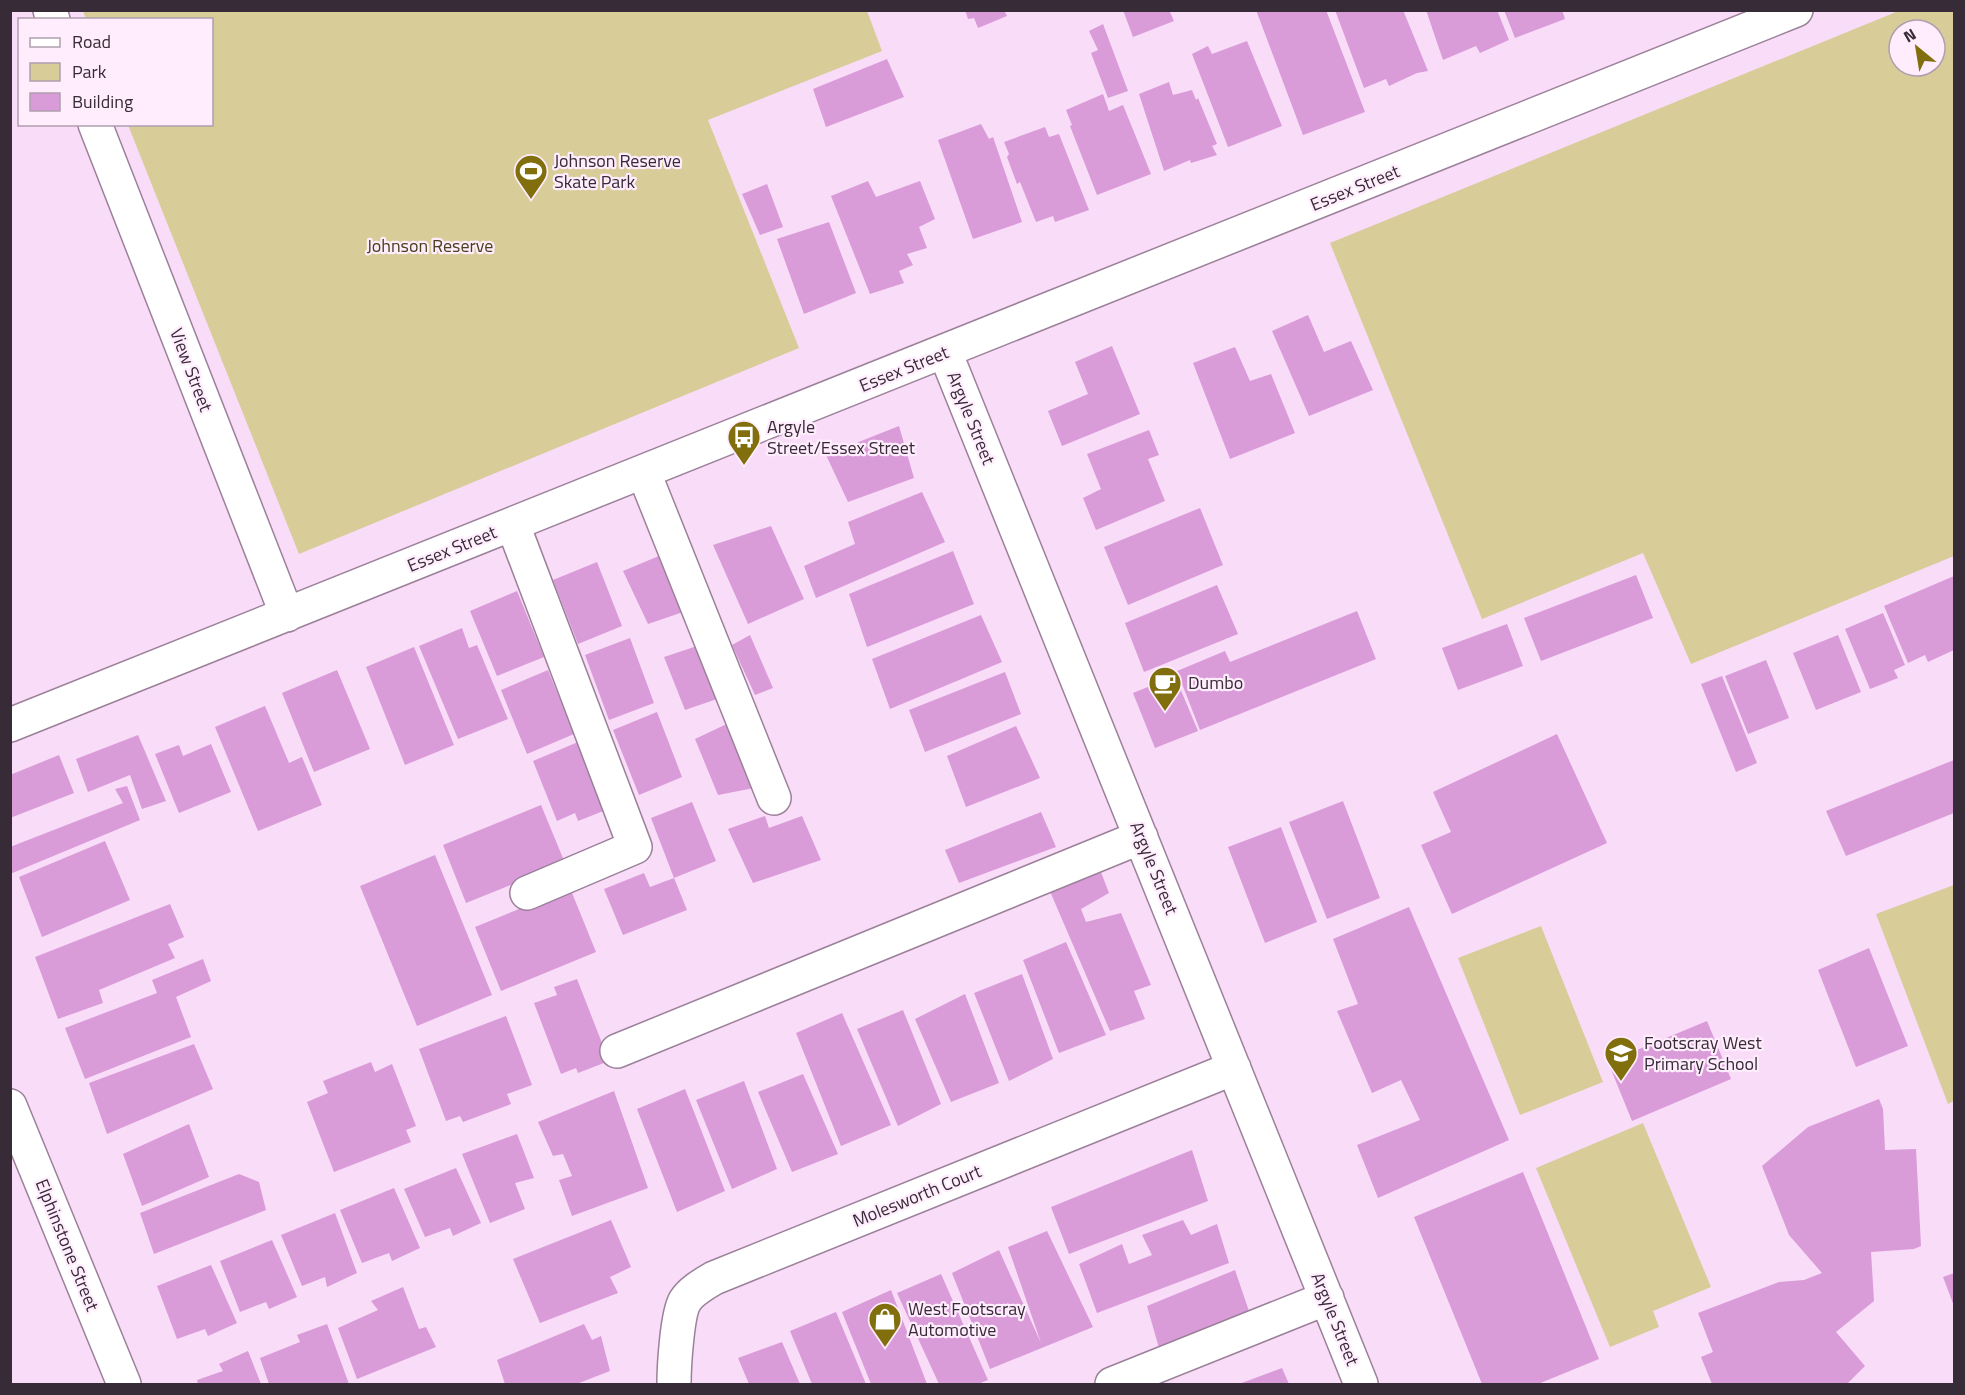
<svg xmlns="http://www.w3.org/2000/svg" width="1965" height="1395" font-family="'Titillium Web',sans-serif">
	<style>
		.green { fill: #d8cc99; fill-rule: evenodd }
		.building { fill: #da9bd9 }
		.lines { fill: none; stroke-linecap: round; stroke-linejoin: round }
		.minor-casing { stroke: #9b819a; stroke-width: 36 }
		.minor { stroke: #fff; stroke-width: 33 }
		.labels { text-anchor: middle; stroke-width: 4.5; stroke-linejoin: round; paint-order: stroke }
		.poi-label { font-size: 18px; fill: #362b36; stroke: #ffedfe; text-anchor: start }
		.street-label { font-size: 18px; fill: #362b36; stroke: #ffedfe }
		.park-label { font-size: 18px; fill: #48401b; stroke: #ffedfe }
	</style>
	<rect width="100%" height="100%" fill="#f9dcf8"/>
	<path class="green" d="M1901,10L1954,11V556L1691,664L1643,553L1482,619L1330,243ZM1899,30H1935V66H1899Z
		M83,11H867L882,51L708,120L799,348L299,554L128,125L212,124V20L86,19Z
		M1954,885V1101L1948,1104L1876,914Z
		M1541,926L1603,1082L1520,1115L1458,958Z
		M1643,1123L1711,1287L1653,1311L1659,1327L1610,1347L1536,1168Z"/>
	<path class="building" d="M965,10H1004L1007,16L978,28L974,18L968,19Z
		M1123,10H1169L1174,21L1133,37Z
		M1256,10H1326L1365,112L1303,135Z
		M1335,10H1403L1428,71L1417,73L1389,86L1386,79L1364,88Z
		M1426,10H1497L1509,40L1480,53L1476,46L1443,60Z
		M1504,10H1562L1565,19L1515,38Z
		M1103,24L1128,91L1108,98L1091,53L1098,50L1089,31Z
		M1247,41L1282,126L1228,147L1192,54L1208,46L1212,54Z
		M887,59L904,97L826,127L813,89Z
		M1169,82L1173,95L1192,90L1196,100L1198,98L1217,144L1212,146L1217,155L1191,163L1190,160L1164,171L1139,94Z
		M1103,94L1109,111L1123,105L1151,174L1097,195L1070,126L1072,125L1066,110Z
		M981,124L989,139L993,137L1022,222L973,239L938,140Z
		M1045,127L1049,137L1059,134L1089,210L1055,222L1053,216L1036,222L1020,182L1017,184L1007,157L1009,154L1004,142Z
		M868,181L876,197L920,181L935,219L919,227L927,248L907,254L913,265L899,271L904,283L870,294L831,196Z
		M767,184L783,227L760,235L742,194Z
		M829,222L856,293L804,314L777,239Z
		M1308,315L1324,352L1351,341L1373,390L1309,416L1272,331Z
		M1112,346L1140,414L1062,446L1048,411L1088,394L1075,362Z
		M1235,347L1250,381L1271,374L1295,433L1230,459L1193,363Z
		M899,426L914,478L848,502L826,455Z
		M1149,430L1159,455L1148,459L1165,501L1096,530L1083,498L1101,489L1087,454Z
		M922,492L945,542L816,598L804,566L855,544L848,522Z
		M1200,508L1223,565L1128,605L1104,547Z
		M771,526L804,599L748,624L713,545Z
		M953,551L974,604L867,647L849,594Z
		M666,553L686,611L648,624L623,571Z
		M597,562L622,626L578,644L553,580Z
		M1636,575L1653,618L1541,661L1524,618Z
		M1954,576V650L1928,662L1925,655L1908,663L1884,606Z
		M1217,585L1238,634L1144,672L1125,623Z
		M517,591L544,657L497,676L470,611Z
		M1357,611L1376,659L1200,730L1177,671L1225,651L1230,662Z
		M1883,613L1905,665L1894,670L1898,678L1870,689L1845,629Z
		M981,615L1002,662L890,709L872,659Z
		M1507,624L1523,666L1458,690L1442,648Z
		M462,628L469,648L477,645L508,719L458,739L419,646Z
		M750,635L773,688L755,695L732,645Z
		M1838,635L1861,692L1816,710L1793,653Z
		M630,638L654,703L609,720L585,655Z
		M700,645L717,699L685,710L664,657Z
		M414,647L454,745L405,765L366,667Z
		M1766,660L1789,718L1748,734L1725,676Z
		M337,670L370,749L314,772L282,693Z
		M548,670L574,734L527,754L501,690Z
		M1005,672L1021,714L925,752L909,710Z
		M1175,676L1198,731L1155,748L1133,693Z
		M1722,676L1757,763L1736,772L1701,684Z
		M265,706L289,763L302,757L322,805L258,831L215,727Z
		M657,712L682,777L639,795L613,730Z
		M731,722L754,788L718,795L695,739Z
		M1016,726L1040,778L966,807L947,756Z
		M1557,734L1607,843L1452,914L1421,845L1451,832L1433,792Z
		M138,735L166,801L142,809L130,775L88,792L76,759Z
		M578,742L606,810L578,821L575,813L557,821L533,761Z
		M211,744L231,792L179,813L155,754L179,745L183,756Z
		M59,755L74,793L10,818V775Z
		M1954,760V813L1846,856L1826,811Z
		M127,786L140,820L10,874V847L123,803L115,789Z
		M1343,801L1380,898L1327,919L1289,822Z
		M692,802L716,861L674,878L651,818Z
		M541,805L565,863L466,903L443,845Z
		M1041,812L1056,847L959,883L945,850Z
		M765,816L769,828L802,816L821,860L753,883L728,829Z
		M1281,827L1317,922L1265,943L1228,847Z
		M105,841L130,900L42,937L19,877Z
		M435,855L492,995L417,1026L360,886Z
		M1099,867L1109,893L1081,909L1086,922L1121,913L1151,985L1134,991L1145,1019L1110,1031L1049,889Z
		M644,873L650,887L674,878L687,910L623,935L604,889Z
		M570,888L596,952L501,991L475,927Z
		M170,904L184,937L168,944L175,958L99,990L103,1003L58,1019L35,957Z
		M1409,907L1509,1140L1378,1198L1357,1145L1420,1120L1401,1080L1372,1093L1337,1011L1358,1004L1333,939Z
		M1066,942L1106,1035L1059,1053L1023,960Z
		M1869,948L1908,1046L1856,1067L1818,970Z
		M203,959L211,981L176,997L191,1037L85,1079L65,1028L157,993L152,980Z
		M1022,974L1053,1059L1009,1081L974,993Z
		M577,979L609,1061L578,1073L576,1068L561,1074L534,1003L557,995L554,987Z
		M965,994L999,1083L951,1102L915,1019Z
		M903,1010L941,1104L898,1126L857,1029Z
		M842,1013L891,1125L841,1146L796,1033Z
		M506,1016L532,1085L507,1094L511,1104L463,1122L460,1116L446,1121L419,1049Z
		M1707,1021L1731,1079L1632,1121L1608,1062Z
		M194,1044L213,1089L107,1134L89,1083Z
		M371,1062L375,1072L392,1064L416,1126L406,1130L411,1142L334,1172L307,1102L328,1093L323,1081Z
		M803,1074L838,1154L792,1172L758,1092Z
		M744,1081L777,1169L732,1189L696,1100Z
		M685,1089L725,1191L677,1212L637,1109Z
		M614,1091L648,1188L572,1216L559,1180L572,1176L563,1154L553,1156L538,1122Z
		M1879,1099L1883,1109L1885,1150L1916,1149L1921,1246L1914,1249L1871,1252L1874,1301L1836,1332L1865,1366L1847,1384H1712L1701,1357L1713,1352L1698,1313L1779,1282L1804,1280L1822,1273L1789,1235L1762,1166L1808,1127Z
		M189,1124L209,1177L142,1206L123,1154Z
		M517,1134L534,1178L515,1183L525,1209L490,1223L462,1154Z
		M1192,1150L1208,1201L1069,1254L1051,1207Z
		M456,1168L481,1223L453,1236L450,1228L425,1237L404,1189Z
		M1523,1172L1599,1359L1538,1384H1482L1414,1217Z
		M239,1174L259,1182L266,1210L154,1254L140,1213Z
		M394,1188L420,1248L392,1261L389,1253L362,1263L340,1210Z
		M335,1213L357,1273L327,1287L325,1277L302,1286L281,1235Z
		M611,1220L631,1267L610,1277L618,1293L540,1323L513,1259Z
		M1183,1220L1191,1235L1217,1224L1229,1263L1097,1313L1079,1264L1122,1244L1129,1264L1152,1255L1142,1235Z
		M1047,1231L1093,1327L990,1369L952,1273L999,1250L1041,1343L1008,1247Z
		M272,1240L297,1297L269,1309L266,1302L240,1312L220,1261Z
		M211,1265L237,1323L208,1336L205,1329L177,1339L157,1286Z
		M1235,1270L1250,1314L1159,1348L1147,1306Z
		M1954,1273V1306L1943,1277Z
		M941,1274L988,1380L978,1384H939L897,1293Z
		M403,1287L419,1329L426,1327L436,1347L357,1379L338,1328L378,1310L371,1301Z
		M891,1290L927,1384H871L842,1312Z
		M836,1312L866,1384H812L790,1331Z
		M327,1324L349,1384H269L260,1358L300,1342L297,1335Z
		M584,1324L592,1340L601,1336L610,1371L579,1383L580,1384H505L497,1360Z
		M782,1342L800,1384H749L738,1358Z
		M248,1351L261,1384H198L197,1380L223,1371L219,1364Z
		M1282,1368L1289,1384H1239Z"/>
	<g class="lines">
		<defs>
			<path id="minor" d="M50,10L53,20
				M95,124L287,615
				M945,352L1361,1384
				M644,473L774,798
				M513,525L635,847L527,893
				M10,725L1796,10
				M617,1051L1141,837
				M10,1106L124,1384
				M674,1384C674,1368 677,1314 685,1301C691,1291 704,1284 714,1278L1234,1068
				M1112,1384L1327,1298"/>
		</defs>
		<use href="#minor" class="minor-casing"/>
		<use href="#minor" class="minor"/>
	</g>
	<defs>
		<symbol id="stadium-pin" viewBox="-11 -11 22 30"><path d="M0 17L-7.5 6A9.5 9.5 0 1 1 7.5 6Z" fill="#816e0c" stroke="#ffedfe"/><path d="M0-5a6.5 5 0 1 0 0 10a6.5 5 0 1 0 0-10ZM-3.5-1.8h7v3.6h-7Z" fill="#fff"/></symbol>
		<symbol id="bus-pin" viewBox="-11 -11 22 30"><path d="M0 17L-7.5 6A9.5 9.5 0 1 1 7.5 6Z" fill="#816e0c" stroke="#ffedfe"/><path d="M-5-6H5V4H4V6H2V4H-2V6H-4V4H-5ZM-3.5-4V0h7V-4ZM-3.5 1.2v1.5H-2V1.2ZM2 1.2v1.5H3.5V1.2Z" fill="#fff"/></symbol>
		<symbol id="cafe-pin" viewBox="-11 -11 22 30"><path d="M0 17L-7.5 6A9.5 9.5 0 1 1 7.5 6Z" fill="#816e0c" stroke="#ffedfe"/><path d="M-5.5-4.5H6V0H3Q3 3.5 0 3.5H-2.5Q-5.5 3.5-5.5 0ZM3-3.2v2h1.7v-2ZM-6 4.5H4V6H-6Z" fill="#fff"/></symbol>
		<symbol id="school-pin" viewBox="-11 -11 22 30"><path d="M0 17L-7.5 6A9.5 9.5 0 1 1 7.5 6Z" fill="#816e0c" stroke="#ffedfe"/><path d="M0-5L7-2L0 1L-7-2ZM-4 1L0 2.5L4 1V4Q0 6-4 4Z" fill="#fff"/></symbol>
		<symbol id="shop-pin" viewBox="-11 -11 22 30"><path d="M0 17L-7.5 6A9.5 9.5 0 1 1 7.5 6Z" fill="#816e0c" stroke="#ffedfe"/><path d="M-5-2.5h2.3a2.7 3.5 0 0 1 5.4 0H5L5.5 6h-11ZM-1.5-2.5h3a1.5 2.3 0 0 0-3 0Z" fill="#fff"/></symbol>
	</defs>
	<g fill-rule="evenodd">
		<use href="#stadium-pin" x="512" y="152" width="38" height="52"/>
		<use href="#bus-pin" x="725" y="418" width="38" height="52"/>
		<use href="#cafe-pin" x="1146" y="664" width="38" height="52"/>
		<use href="#school-pin" x="1602" y="1034" width="38" height="52"/>
		<use href="#shop-pin" x="866" y="1300" width="38" height="52"/>
	</g>
	<g class="labels">
		<g class="poi-label">
			<text x="554" y="167">Johnson Reserve<tspan x="554" dy="21">Skate Park</tspan></text>
			<text x="767" y="433">Argyle<tspan x="767" dy="21">Street/Essex Street</tspan></text>
			<text x="1188" y="689">Dumbo</text>
			<text x="1644" y="1049">Footscray West<tspan x="1644" dy="21">Primary School</tspan></text>
			<text x="908" y="1315">West Footscray<tspan x="908" dy="21">Automotive</tspan></text>
		</g>
		<g class="street-label">
			<text transform="translate(1355 188) rotate(-22)" y="6">Essex Street</text>
			<text transform="translate(904 369) rotate(-22)" y="6">Essex Street</text>
			<text transform="translate(191 370) rotate(69)" y="6">View Street</text>
			<text transform="translate(971 418) rotate(68)" y="6">Argyle Street</text>
			<text transform="translate(452 549) rotate(-22)" y="6">Essex Street</text>
			<text transform="translate(1154 868) rotate(68)" y="6">Argyle Street</text>
			<text transform="translate(917 1196) rotate(-22)" y="6">Molesworth Court</text>
			<text transform="translate(67 1245) rotate(68)" y="6">Elphinstone Street</text>
			<text transform="translate(1335 1319) rotate(68)" y="6">Argyle Street</text>
		</g>
		<g class="park-label">
			<text x="430" y="252">Johnson Reserve</text>
		</g>
	</g>
	<rect width="1965" height="1395" fill="none" stroke="#362b36" stroke-width="24"/>
	<rect x="18" y="18" width="195" height="108" fill="#ffedfe" stroke="#af9fae" stroke-width="1.5"/>
	<rect x="30" y="38" width="30" height="9" fill="#ffffff" stroke="#af9fae" stroke-width="1.5"/>
	<text x="72" y="48" font-size="18" fill="#362b36">Road</text>
	<rect x="30" y="63" width="30" height="18" fill="#d8cc99" stroke="#af9fae" stroke-width="1.5"/>
	<text x="72" y="78" font-size="18" fill="#362b36">Park</text>
	<rect x="30" y="93" width="30" height="18" fill="#da9bd9" stroke="#af9fae" stroke-width="1.5"/>
	<text x="72" y="108" font-size="18" fill="#362b36">Building</text>
	<g transform="translate(1917 48) rotate(330)"><circle r="28" fill="#ffedfe" stroke="#af9fae" stroke-width="1.5"/>
	<path d="M0-4.5L10 22L0 15L-10 22Z" fill="#816e0c"/>
	<text y="-9" font-size="16" font-weight="bold" text-anchor="middle" fill="#362b36">N</text>
	</g>
</svg>
